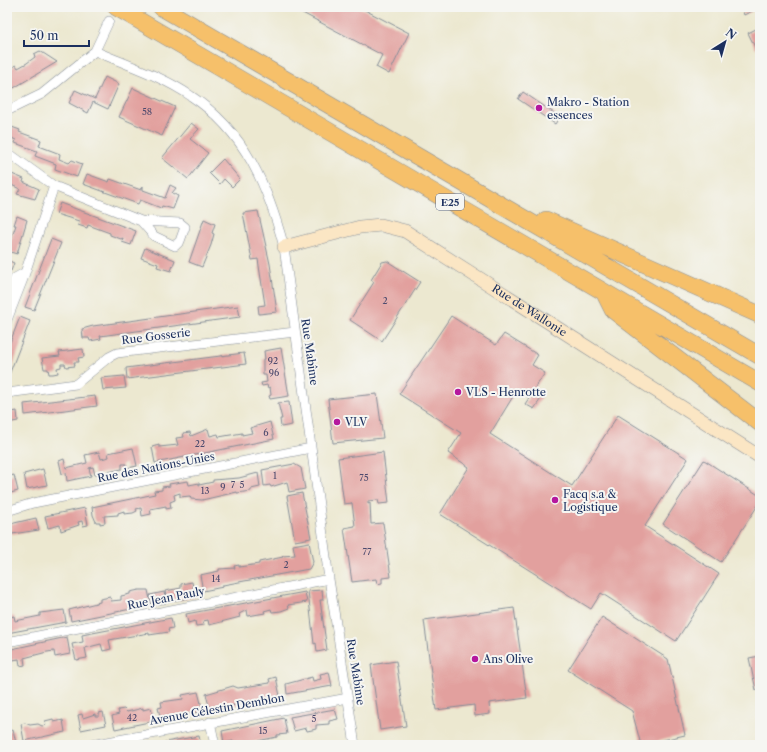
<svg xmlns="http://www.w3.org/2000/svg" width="767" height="752" font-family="'Libre Caslon Text',serif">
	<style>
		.building { fill: #e2a09e }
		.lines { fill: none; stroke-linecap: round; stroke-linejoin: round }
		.street-casing { stroke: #848c97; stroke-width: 10 }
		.secondary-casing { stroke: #848c97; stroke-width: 14 }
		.highway-casing { stroke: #848c97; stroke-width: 18 }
		.street { stroke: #fff; stroke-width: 9 }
		.secondary { stroke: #fbe6c4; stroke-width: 13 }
		.highway { stroke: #f6c06b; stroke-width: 17 }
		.poi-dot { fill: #b5179e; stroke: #f6f6f2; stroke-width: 1.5 }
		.labels { text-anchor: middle; stroke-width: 4; stroke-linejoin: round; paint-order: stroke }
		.number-label { font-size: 9px; fill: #4d4b6e }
		.shield { fill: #f6f6f2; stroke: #5d6b8a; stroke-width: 1 }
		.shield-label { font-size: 10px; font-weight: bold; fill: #1b2f5e }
		.poi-label { font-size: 11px; fill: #1b2f5e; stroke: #f6f6f2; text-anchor: start }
		.street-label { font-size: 11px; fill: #1b2f5e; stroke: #f6f6f2 }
	</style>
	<rect width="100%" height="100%" fill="#f6f6f2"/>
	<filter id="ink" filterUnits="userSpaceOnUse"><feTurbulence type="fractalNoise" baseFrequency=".025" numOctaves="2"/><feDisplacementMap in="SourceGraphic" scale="8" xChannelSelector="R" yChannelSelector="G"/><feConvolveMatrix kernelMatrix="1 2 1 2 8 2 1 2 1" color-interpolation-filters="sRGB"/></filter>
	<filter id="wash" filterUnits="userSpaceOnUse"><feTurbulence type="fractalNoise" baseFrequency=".012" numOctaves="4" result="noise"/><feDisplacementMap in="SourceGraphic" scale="16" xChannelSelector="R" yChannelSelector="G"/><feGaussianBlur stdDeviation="0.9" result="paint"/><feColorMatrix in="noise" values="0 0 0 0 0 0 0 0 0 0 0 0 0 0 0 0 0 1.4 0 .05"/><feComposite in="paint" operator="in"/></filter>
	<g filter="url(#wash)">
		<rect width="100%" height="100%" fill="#ece8d0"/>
		<g id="blocks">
			<path class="building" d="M296,7H359L409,33L389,74L376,67L382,55L295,9Z
				M741,7H760L744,15Z
				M760,27V47L756,49L748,33Z
				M40,51L57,62L7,92V71L16,65L18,68L27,63L35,57L34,54Z
				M105,77L119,84L108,109L93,102L88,113L69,103L75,90L95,99Z
				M133,88L175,107L162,136L119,117Z
				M523,92L560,117L555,124L518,99Z
				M191,123L199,129L190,139L208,153L188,179L162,158Z
				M9,126L20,130L19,132L41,140L39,146L60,154L59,159L69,163L72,160L82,164L77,177L55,169L56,164L35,156L37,151L15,143L16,140L7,136Z
				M223,159L240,179L232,187L224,179L220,184L209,173Z
				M7,172L24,179L23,182L39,189L35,199L17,194L20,189L7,183Z
				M87,174L109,182L110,179L141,190L143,186V190L165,198L170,185L176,188L172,193L178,196L173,209L162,206L161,208L140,200L138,204L83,184Z
				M60,203L136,231L131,245L122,242L123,238L121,239L110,235V233L88,225L87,228L78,225L79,221L56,214Z
				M258,211L270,264L277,312L259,314L258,306L265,305L259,266L258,259L252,260L243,213Z
				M17,216L27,220L17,254L7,251L16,225H14Z
				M204,219L215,224L212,233L214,234L211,245L202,267L189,262Z
				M51,239L61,243L34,310L25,307Z
				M145,248L175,260L171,271L157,267L158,264L141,258Z
				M7,260L14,263L11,271L7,270Z
				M387,261L420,282L382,341L350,320L374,282L371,280L382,262Z
				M238,306L240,317L100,336L101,339L90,341L89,338H83L82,329L93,326Z
				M451,316L496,345L504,334L538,355L532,365L545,373L533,391L542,397L534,409L525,404L529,398L517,390L490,434L572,486L618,415L688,459L645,526L719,574L676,641L601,593L591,609L440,514L469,467L448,453L461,433L399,394Z
				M20,317L30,321L7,380V350Z
				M281,348L289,396L270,399L269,396L271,395L270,387L268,388L267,385L262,386L261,383L267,382L266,375H263V359H265L264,351Z
				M83,349L84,357L78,358L79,362H74L75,366L66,367L65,364H61V367L57,368L58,373L53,374H49L48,369H44L42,358L60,356L59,352Z
				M244,353L246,364L127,379L126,368Z
				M124,376L126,388L103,390L101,378Z
				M377,394L383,438L333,443L328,399Z
				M95,396L97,406L25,415L24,404Z
				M289,402L292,425L281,427L280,419H282L278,403Z
				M17,411L18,421L7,423V413Z
				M270,422L274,439L155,463L152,447L159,445V447L178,445L176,438L184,437L183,433L190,432L191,436L208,429L210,436L218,434L219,437L242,433V435L252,433L250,428Z
				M133,448L137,466L127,468L126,464H122V469L95,475L93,467L89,468L91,476L67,481L66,473L62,474L59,461L64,459L66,468L87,463L85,455L99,452L101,459L109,457L108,453Z
				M383,452L389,503L379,504L378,500L368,501V504L370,503L371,524L383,523L391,577L382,578V583L377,584L376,579L352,582L344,528L355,526L352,503L344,504L338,458Z
				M704,460L760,496V502L721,562L663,524Z
				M294,464L301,468L305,489L289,492L287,482L271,487L270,485L264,486L262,470Z
				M7,468L10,476L14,475L18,491L7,494Z
				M43,469L47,485L27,489L24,474Z
				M258,473L260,487L251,489V491L237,493V492L202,500L191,499L190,496L180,497V493L174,495L175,500L170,502L171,508L166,509V506L150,509L151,514L142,516L141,508L136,509L137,511L133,513L124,514V511L118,513V515L104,516L105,523L100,524V522H96L93,515L92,507L155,494L154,491L162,490V487L170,486L169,484L188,481L189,485L199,483V485L213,482V480L239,478Z
				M302,493L311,538L295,541L287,496Z
				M85,508L88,525L83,526L82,521L78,522L79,525L61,531L60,525L48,528L45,516Z
				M36,518L39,530L12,534L10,524Z
				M309,542L313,562L309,569L223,585V587L203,591L200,575L219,571V569L235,568L234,566L239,565V567L259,564V562L283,557L282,556L295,555L293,545Z
				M192,582L195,597L167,602L165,591L181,588V584Z
				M139,590H148L151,605L71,621L69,610L100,602V599L110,597L111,601L121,600V596L130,594V592Z
				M322,590L323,600H320L327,650L317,652L316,643L314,644L308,591Z
				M164,592L166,603L152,605L150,595Z
				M305,592L307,602L288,605L289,608L281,611L272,612L271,609L264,611L265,613L248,616L247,610L239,614L240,617L217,623L209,625L208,620L203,621L204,625L196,626L195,621L188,623L186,614Z
				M514,608L527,698L489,703L490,714L475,716L474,705L436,710L424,620Z
				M64,610L66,622L7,633V618L14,616L15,621L40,616V613Z
				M602,617L668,659L685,735L641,745L632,711L568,670Z
				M171,618L173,628L168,629L169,632L149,635V633L109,640L111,649L103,651L101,644L85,648L87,658L76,660L72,644L83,642L82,635Z
				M67,637L70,654L55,657L54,651L47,652L24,658L25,665L20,666L19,659L7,661V650Z
				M760,656V689L756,690L749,658Z
				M396,661L406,726L380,730L371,665Z
				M329,672L332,686L287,694L286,684L312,677L313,681L321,679L320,674Z
				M276,677L280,696L210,710L206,694L233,686L238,688L270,683L269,679Z
				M198,692L203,711L161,720L158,708L162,707L161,702L183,699L182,695Z
				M143,708V710L151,708L154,721L115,729L112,716L119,714L118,710L124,709L127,712Z
				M335,709L338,719L329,721V724L316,725V729L312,730L307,731L306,728L294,731L290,717Z
				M103,712L106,725L81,730L78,715L82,714L83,718L95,714V716H99V713Z
				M284,718L287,734L277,735V737L243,744L234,745L233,741L224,743L222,731Z
				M53,719L54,722L63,720L65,732L24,741L21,724L25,723L30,725L38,724L42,726L46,725L45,721Z
				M13,730L16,743L7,745V731Z
				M199,736L201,745H166L165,742Z"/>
		</g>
	</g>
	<g filter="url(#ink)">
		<use href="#blocks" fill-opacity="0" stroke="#848c97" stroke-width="1"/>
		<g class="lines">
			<defs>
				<path id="street" d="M95,51C127,65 162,76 191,96C245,131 268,187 284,247L329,579L355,745
					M7,111L42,94L95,51L109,21
					M7,152L54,186L141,221L180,223L185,227L180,241L175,246L154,236L141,221
					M7,299L15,278L24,273
					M7,320L23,279L54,186
					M7,393L76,384L109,357L117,353L295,332
					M7,511L33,503L311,448
					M7,642L329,579
					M210,722L215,745
					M91,745L348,698"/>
				<g id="secondary">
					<path id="s1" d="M284,247L360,227L381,225L405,231L760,457"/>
				</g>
				<path id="highway" d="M116,7L760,383
					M161,7L760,356
					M546,220L760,315
					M606,296L613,310L760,423"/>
			</defs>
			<use href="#street" class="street-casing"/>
			<use href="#secondary" class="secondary-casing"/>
			<use href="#highway" class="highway-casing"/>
			<use href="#street" class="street"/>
			<use href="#secondary" class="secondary"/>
			<use href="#highway" class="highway"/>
		</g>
	</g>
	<g class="poi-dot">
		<circle cx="539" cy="108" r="4"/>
		<circle cx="458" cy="392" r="4"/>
		<circle cx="337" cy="422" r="4"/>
		<circle cx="555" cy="500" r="4"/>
		<circle cx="475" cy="659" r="4"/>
	</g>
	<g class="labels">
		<g class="number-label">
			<text x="147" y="115">58</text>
			<text x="385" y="304">2</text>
			<text x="273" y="364">92</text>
			<text x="274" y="376">96</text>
			<text x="266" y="436">6</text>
			<text x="200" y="447">22</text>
			<text x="275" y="479">1</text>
			<text x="364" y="481">75</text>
			<text x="233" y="488">7</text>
			<text x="242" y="488">5</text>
			<text x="223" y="490">9</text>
			<text x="205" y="494">13</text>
			<text x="367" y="555">77</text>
			<text x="286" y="568">2</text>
			<text x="216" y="582">14</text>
			<text x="132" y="721">42</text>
			<text x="314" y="722">5</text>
			<text x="263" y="734">15</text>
		</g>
		<rect class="shield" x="436" y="194" width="28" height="16" rx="3"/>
		<g class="shield-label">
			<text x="450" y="206">E25</text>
		</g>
		<g class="poi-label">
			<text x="547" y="106">Makro - Station<tspan x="547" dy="13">essences</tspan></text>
			<text x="466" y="396">VLS - Henrotte</text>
			<text x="345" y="426">VLV</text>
			<text x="563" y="498">Facq s.a &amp;<tspan x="563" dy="13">Logistique</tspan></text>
			<text x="483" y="663">Ans Olive</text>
		</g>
		<g class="street-label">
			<text dy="4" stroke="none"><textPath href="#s1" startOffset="272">Rue de Wallonie</textPath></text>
			<text transform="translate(156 336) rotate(-7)" y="4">Rue Gosserie</text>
			<text transform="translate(310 352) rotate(82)" y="4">Rue Mabîme</text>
			<text transform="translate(156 467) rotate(-11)" y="4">Rue des Nations-Unies</text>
			<text transform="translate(166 598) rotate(-11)" y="4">Rue Jean Pauly</text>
			<text transform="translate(356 672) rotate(81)" y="4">Rue Mabîme</text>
			<text transform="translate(217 709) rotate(-10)" y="4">Avenue Célestin Demblon</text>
		</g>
	</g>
	<rect width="767" height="752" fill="none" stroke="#f6f6f2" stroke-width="24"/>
	<g transform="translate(725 42) rotate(37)" stroke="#f6f6f2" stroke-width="3" paint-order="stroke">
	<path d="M0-3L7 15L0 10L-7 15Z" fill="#1b2f5e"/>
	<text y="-6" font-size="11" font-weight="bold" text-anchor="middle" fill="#1b2f5e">N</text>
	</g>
	<path d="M24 40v6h65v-6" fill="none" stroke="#1b2f5e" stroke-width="2"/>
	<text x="30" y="40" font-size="12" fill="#1b2f5e" stroke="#f6f6f2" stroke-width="3" paint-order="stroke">50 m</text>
</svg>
